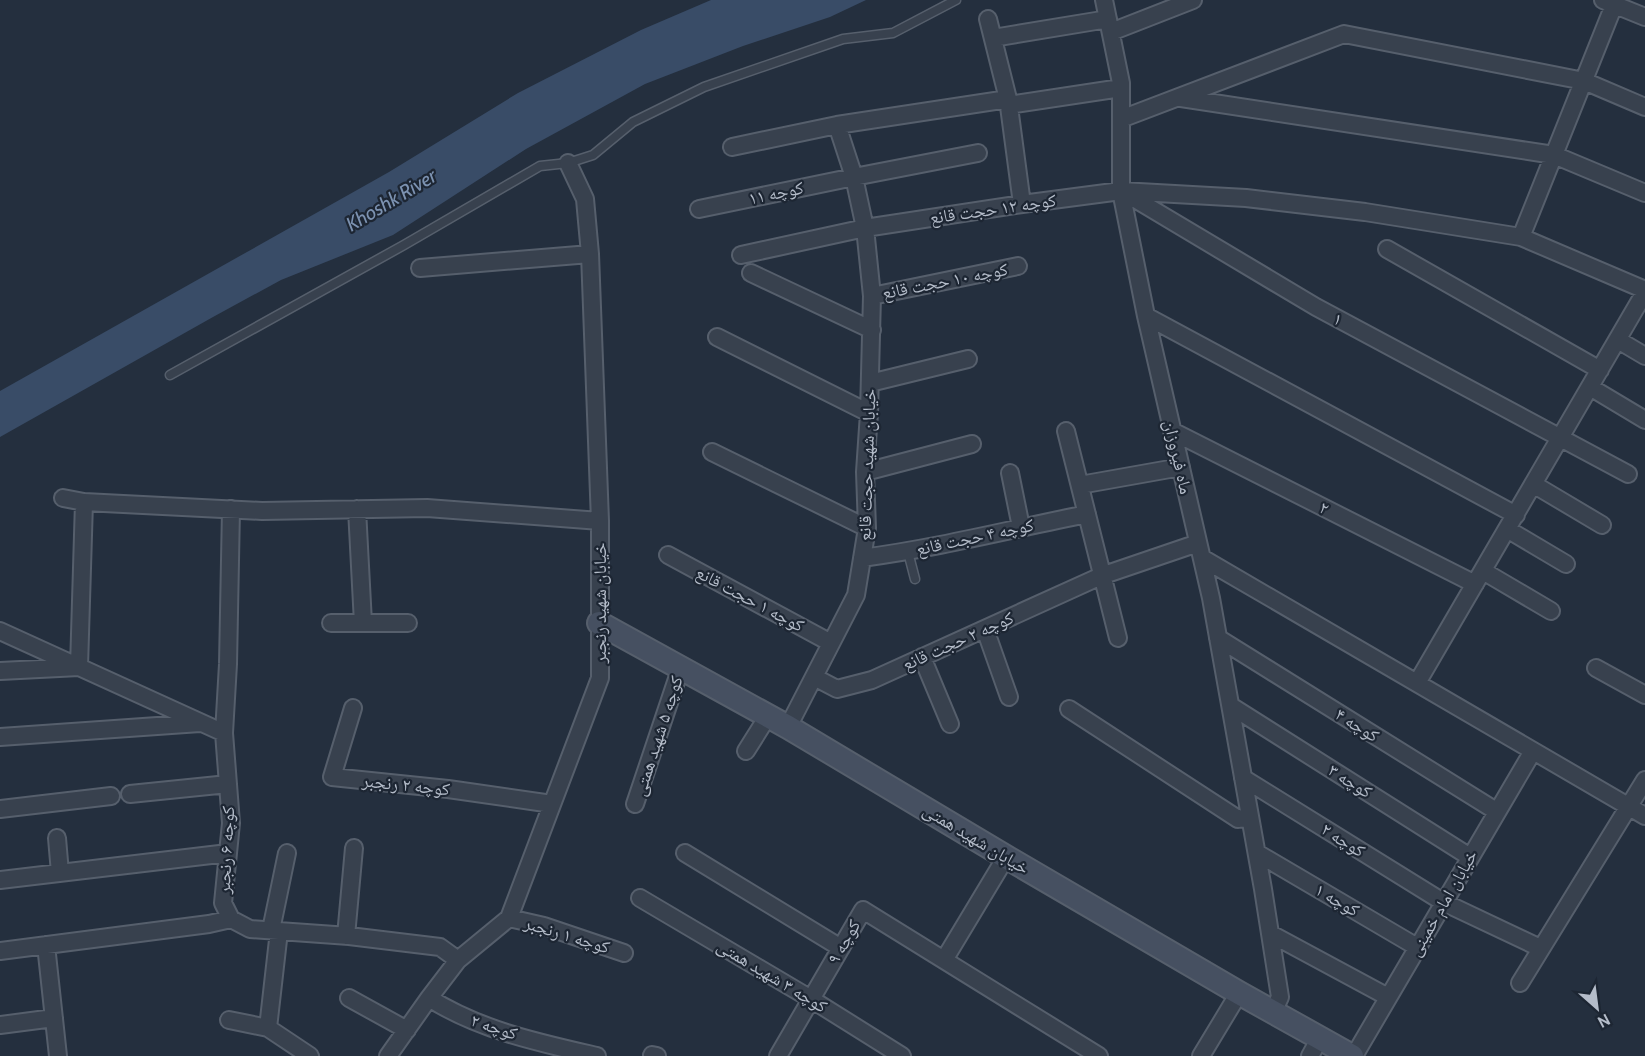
<svg xmlns="http://www.w3.org/2000/svg" width="1645" height="1056" font-family="Cabin,'Noto Naskh Arabic',sans-serif">
	<style>
		.water { fill: #394c67 }
		.lines { fill: none; stroke-linecap: round; stroke-linejoin: round }
		.lane-casing { stroke: #565f6c; stroke-width: 11 }
		.street-casing { stroke: #565f6c; stroke-width: 20 }
		.secondary-casing { stroke: #565f6c; stroke-width: 26 }
		.lane { stroke: #38414e; stroke-width: 8 }
		.street { stroke: #38414e; stroke-width: 16 }
		.secondary { stroke: #465061; stroke-width: 22 }
		.labels { text-anchor: middle; stroke-width: 4.5; stroke-linejoin: round; paint-order: stroke }
		.street-label { font-size: 18px; fill: #b4bcc9; stroke: #1d2633 }
		.water-label { font-size: 20px; font-style: italic; fill: #7c92b1; stroke: #1d2633 }
	</style>
	<rect width="100%" height="100%" fill="#242f3e"/>
	<path class="water" d="M711,0H866L830,17L743,46L645,84L526,149L393,235L281,280L213,317L0,437V391L389,172L518,93L641,30Z"/>
	<g class="lines">
		<defs>
			<path id="lane" d="M170,375L404,245L540,166L568,163L593,155L633,122L704,87L843,39L893,33L956,0
				M908,552L915,579"/>
			<path id="street" d="M1104,0L1121,83V191L1146,316L1211,598L1263,889L1280,997L1273,1012
				M1603,0L1645,17
				M988,19L1008,99L1022,204
				M1111,32L1193,0
				M993,38L1108,19
				M1181,98L1554,155L1645,193
				M1008,105L1121,88
				M1121,119L1344,34L1584,81L1645,107
				M732,147L837,125L1008,99
				M1125,193L1316,307L1628,474
				M699,209L854,177L978,153
				M1521,237L1616,0
				M1387,249L1600,370
				M741,255L865,228L1022,204L1121,191L1246,198L1365,212L1521,237L1645,290
				M420,268L590,254
				M751,273L872,330
				M872,296L1018,266
				M1146,316L1516,515
				M717,337L869,413
				M1618,340L1645,356
				M870,383L968,359
				M1590,387L1645,420
				M1066,431L1118,638
				M1172,431L1475,584
				M712,452L867,528
				M865,472L972,444
				M1010,473L1021,527
				M1533,484L1602,525
				M1080,485L1181,467
				M63,498L84,502L262,511L427,508L600,521
				M231,509L228,664L224,733L231,823L223,903L231,919L250,929L349,936L440,947L458,960
				M357,509L363,623
				M1507,529L1566,564
				M668,555L831,643
				M862,558C938,548 1012,529 1087,514
				M1202,558L1645,816
				M1483,571L1551,611
				M331,623H408
				M985,629L1009,697
				M0,631L224,733
				M1218,638L1496,811
				M922,657L950,724
				M1596,668L1645,695
				M0,671L79,667L84,502
				M814,677L837,689L872,680L1101,576L1198,543
				M1417,683L1645,292
				M1231,706L1470,857
				M353,708L332,777L448,789L552,804
				M1069,709L1238,819L1250,817
				M788,727L856,595L867,528L865,472L869,413L872,296L865,228L854,177L837,125
				M0,737L200,723
				M746,751L768,716
				M1243,778L1443,902L1536,946
				M130,794L228,784
				M635,804L681,667
				M0,809L111,796
				M57,838L60,873
				M685,853L841,948
				M1257,853L1417,947
				M0,880L228,853
				M640,898L811,999L902,1056
				M509,918L544,926L624,953
				M271,930L287,853
				M1271,934L1388,997
				M346,936L354,848
				M46,945L58,1056
				M0,951L209,924L231,919
				M944,960L1006,857
				M1520,983L1645,780
				M349,998L407,1030
				M429,998C479,1030 540,1043 597,1056
				M229,1020L268,1028L310,1056
				M0,1025L54,1018
				M268,1028L279,931
				M652,1055L657,1056
				M388,1056L429,998L458,960L509,918L600,678V521L590,254L585,199L568,163
				M778,1056L863,910L1099,1056
				M1201,1056L1239,993
				M1310,1056L1320,1038
				M1354,1056L1533,751"/>
			<path id="secondary" d="M599,623L788,727L1006,857L1239,993L1352,1056"/>
		</defs>
		<use href="#lane" class="lane-casing"/>
		<use href="#street" class="street-casing"/>
		<use href="#secondary" class="secondary-casing"/>
		<use href="#lane" class="lane"/>
		<use href="#street" class="street"/>
		<use href="#secondary" class="secondary"/>
	</g>
	<g class="labels">
		<g class="street-label">
			<text transform="translate(776 193) rotate(-12)" y="6">کوچه ۱۱</text>
			<text transform="translate(993 209) rotate(-8)" y="6">کوچه ۱۲ حجت قانع</text>
			<text transform="translate(945 281) rotate(-11)" y="6">کوچه ۱۰ حجت قانع</text>
			<text transform="translate(1338 319) rotate(28)" y="6">۱</text>
			<text transform="translate(1178 457) rotate(77)" y="6">ماه فیروزان</text>
			<text transform="translate(867 465) rotate(-88)" y="6">خیابان شهید حجت قانع</text>
			<text transform="translate(1324 508) rotate(27)" y="6">۲</text>
			<text transform="translate(975 537) rotate(-12)" y="6">کوچه ۴ حجت قانع</text>
			<text transform="translate(750 599) rotate(28)" y="6">کوچه ۱ حجت قانع</text>
			<text transform="translate(600 603) rotate(-90)" y="6">خیابان شهید رنجبر</text>
			<text transform="translate(958 641) rotate(-24)" y="6">کوچه ۲ حجت قانع</text>
			<text transform="translate(1357 725) rotate(32)" y="6">کوچه ۴</text>
			<text transform="translate(658 736) rotate(-72)" y="6">کوچه ۵ شهید همتی</text>
			<text transform="translate(1350 781) rotate(32)" y="6">کوچه ۳</text>
			<text transform="translate(406 785) rotate(6)" y="6">کوچه ۲ رنجبر</text>
			<text transform="translate(976 839) rotate(31)" y="6">خیابان شهید همتی</text>
			<text transform="translate(1343 840) rotate(32)" y="6">کوچه ۲</text>
			<text transform="translate(226 850) rotate(-87)" y="6">کوچه ۶ رنجبر</text>
			<text transform="translate(1337 900) rotate(30)" y="6">کوچه ۱</text>
			<text transform="translate(1443 903) rotate(-60)" y="6">خیابان امام خمینی</text>
			<text transform="translate(567 935) rotate(17)" y="6">کوچه ۱ رنجبر</text>
			<text transform="translate(844 942) rotate(-60)" y="6">کوچه ۹</text>
			<text transform="translate(772 976) rotate(31)" y="6">کوچه ۳ شهید همتی</text>
			<text transform="translate(494 1027) rotate(18)" y="6">کوچه ۲</text>
		</g>
		<g class="water-label">
			<text transform="translate(391 200) rotate(-31)" y="7">Khoshk River</text>
		</g>
	</g>
	<g transform="translate(1597 1008) rotate(152)" stroke="#1d2633" stroke-width="4.5" paint-order="stroke">
	<path d="M0-4.5L10 22L0 15L-10 22Z" fill="#b4bcc9"/>
	<text y="-9" font-size="16" font-weight="bold" text-anchor="middle" fill="#b4bcc9">N</text>
	</g>
</svg>
